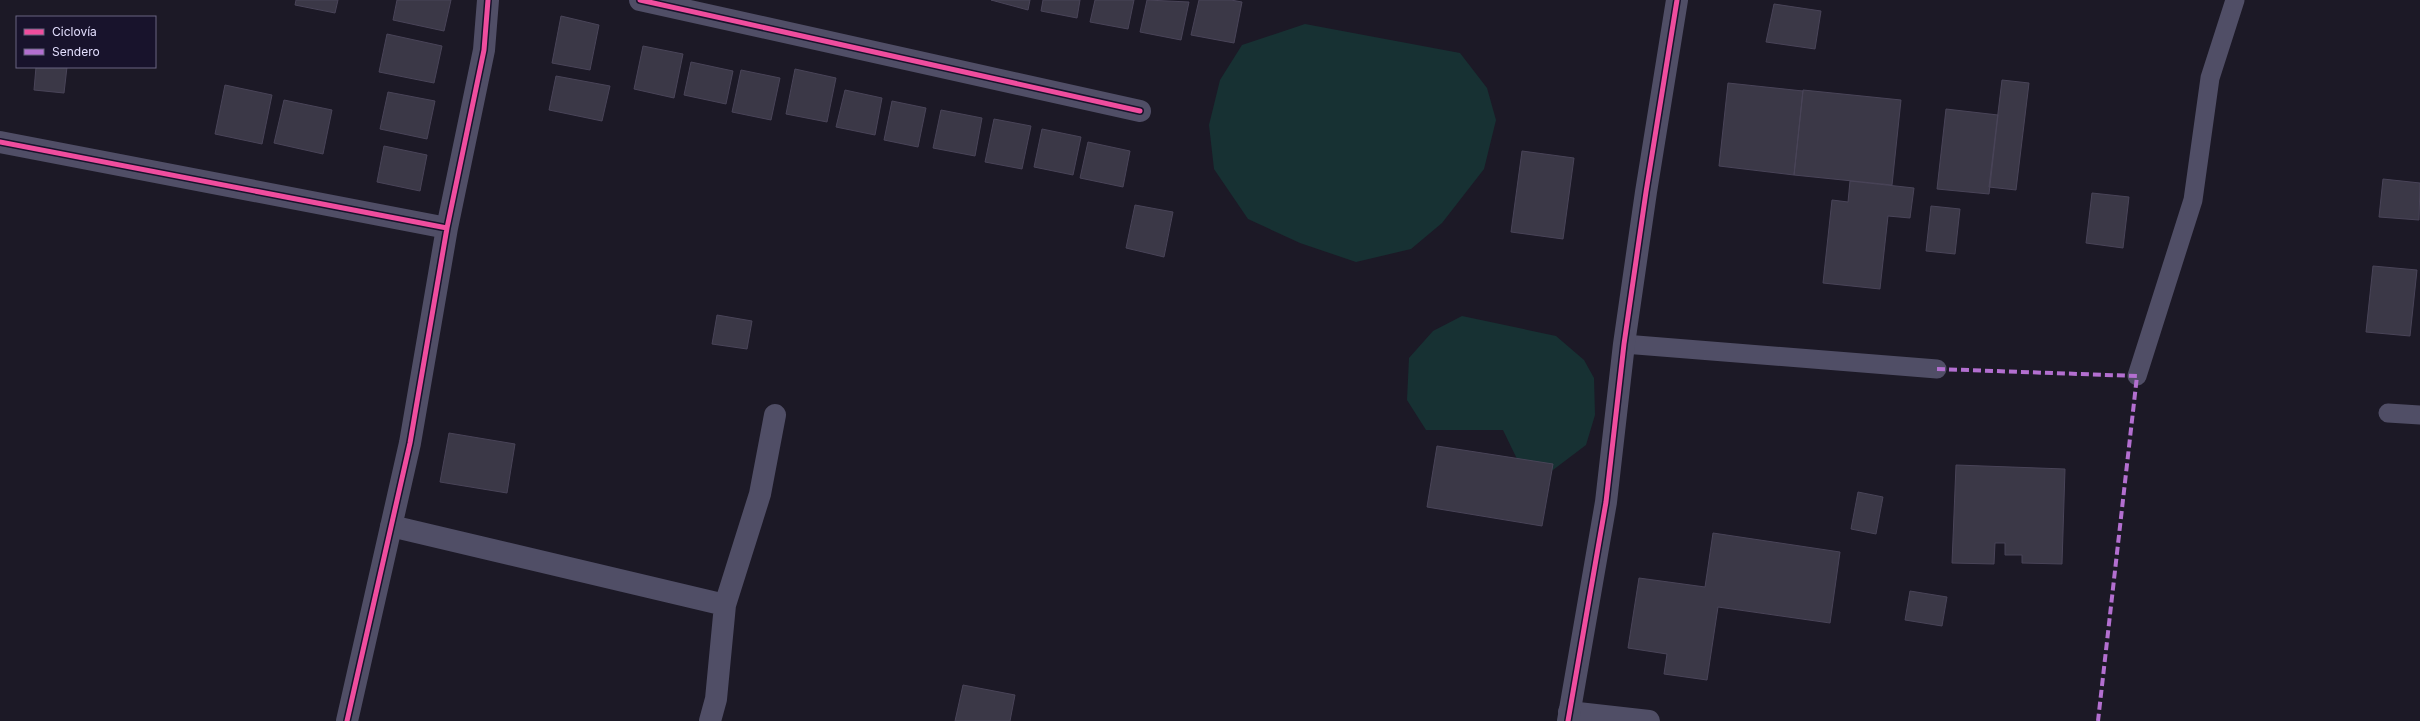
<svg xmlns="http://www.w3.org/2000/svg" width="2420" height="721" font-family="Inter,sans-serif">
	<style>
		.green { fill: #173133 }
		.building { fill: #3b3847; stroke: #494458 }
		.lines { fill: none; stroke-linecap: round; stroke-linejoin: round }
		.service { stroke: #504e66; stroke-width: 19 }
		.minor { stroke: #504e66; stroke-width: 22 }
		.tertiary { stroke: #504e66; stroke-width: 22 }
		.quiet { stroke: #b36fd0; stroke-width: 4; stroke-dasharray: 8 4; stroke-linecap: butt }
		.cycleway-casing { stroke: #18132c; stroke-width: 8 }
		.cycleway { stroke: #ef4d9e; stroke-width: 5 }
	</style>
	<rect width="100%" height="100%" fill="#1c1926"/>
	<path class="green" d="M1305,24L1460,53L1487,88L1496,120L1484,169L1442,223L1411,249L1356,262L1300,243L1248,219L1214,169L1209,125L1220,80L1242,45Z
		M1462,316L1556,336L1584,360L1594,378L1595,415L1586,445L1549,473L1517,459L1503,430H1426L1407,400L1409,358L1433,331Z"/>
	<path class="building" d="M296,0H338L335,13L295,5Z
		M397,0H451L444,31L393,20Z
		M991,0H1030L1028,10Z
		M1043,0H1080L1077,18L1041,11Z
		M1095,0H1134L1128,29L1090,22Z
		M1147,0L1189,2L1181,40L1140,32Z
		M1199,0H1231L1242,2L1234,43L1191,35Z
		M1774,4L1821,11L1815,49L1766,42Z
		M561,16L599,25L590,70L552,63Z
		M387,34L442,46L434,83L379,72Z
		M643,46L683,54L674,98L634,89Z
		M691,62L733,71L726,104L684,95Z
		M36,67H67L64,93L34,90Z
		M795,69L836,78L827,122L786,114Z
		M741,70L780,78L771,120L732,112Z
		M556,76L610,86L602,121L549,110Z
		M2002,80L2029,83L2016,190L1989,187Z
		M1728,83L1803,91L1794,175L1719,166Z
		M225,85L272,95L262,144L215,134Z
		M845,90L882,98L875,135L836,127Z
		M1803,90L1901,100L1892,185L1794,175Z
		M388,92L435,101L427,139L380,129Z
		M284,100L332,110L323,154L274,143Z
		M892,101L926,108L918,147L884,140Z
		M1946,109L1998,115L1989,194L1937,189Z
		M941,110L982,118L975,156L933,148Z
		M994,119L1031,126L1022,169L985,162Z
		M1042,129L1081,137L1073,175L1034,167Z
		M1088,142L1130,151L1123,187L1080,178Z
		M384,146L427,155L420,191L377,182Z
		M1522,151L1574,158L1563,239L1511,232Z
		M2383,179L2420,183L2419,220L2379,217Z
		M1850,181L1914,188L1910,218L1888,216L1880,289L1823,283L1832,200L1848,202Z
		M2092,193L2129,197L2123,248L2086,243Z
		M1135,205L1173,212L1164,257L1126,248Z
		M1931,206L1960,209L1955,254L1926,251Z
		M2373,266L2417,270L2410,336L2366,332Z
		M717,315L752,321L747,349L712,344Z
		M449,433L515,444L507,493L440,482Z
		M1437,446L1553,464L1542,526L1427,507Z
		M1956,465L2065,469L2062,564L2022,563V555H2005V543H1995L1994,564L1952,563Z
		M1858,492L1883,497L1876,534L1851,529Z
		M1713,533L1840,552L1830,623L1718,607L1707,680L1664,674L1667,654L1628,648L1639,578L1705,587Z
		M1910,591L1947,597L1942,626L1905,620Z
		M963,685L1015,695L1010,721H955Z"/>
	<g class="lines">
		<path class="service" d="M1624,344L1937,369
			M2137,376L2193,200L2210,78L2235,0
			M2388,413L2420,415"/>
		<path class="minor" d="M640,0L1140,111
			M0,142L447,228
			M391,526L725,605
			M1569,712L1649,721
			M347,721L410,443L447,228L484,50L488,0
			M710,721L716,699L725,605L760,494L775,415"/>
		<path class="tertiary" d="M1568,721L1606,502L1624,344L1646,192L1677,0"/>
		<path class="quiet" d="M1937,369L2137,376L2098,721"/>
		<defs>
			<path id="cycleway" d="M640,0L1140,111
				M0,142L447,228
				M347,721L410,443L447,228L484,50L488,0
				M1568,721L1606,502L1624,344L1646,192L1677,0"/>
		</defs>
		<use href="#cycleway" class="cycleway-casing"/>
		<use href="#cycleway" class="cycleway"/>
	</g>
	<rect x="16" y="16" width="140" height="52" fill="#18132c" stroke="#696580"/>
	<rect x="24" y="29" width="20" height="6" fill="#ef4d9e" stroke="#696580"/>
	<text x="52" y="36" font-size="12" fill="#e3dffe">Ciclovía</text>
	<rect x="24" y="49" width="20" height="6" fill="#b36fd0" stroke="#696580"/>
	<text x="52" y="56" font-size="12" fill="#e3dffe">Sendero</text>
</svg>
